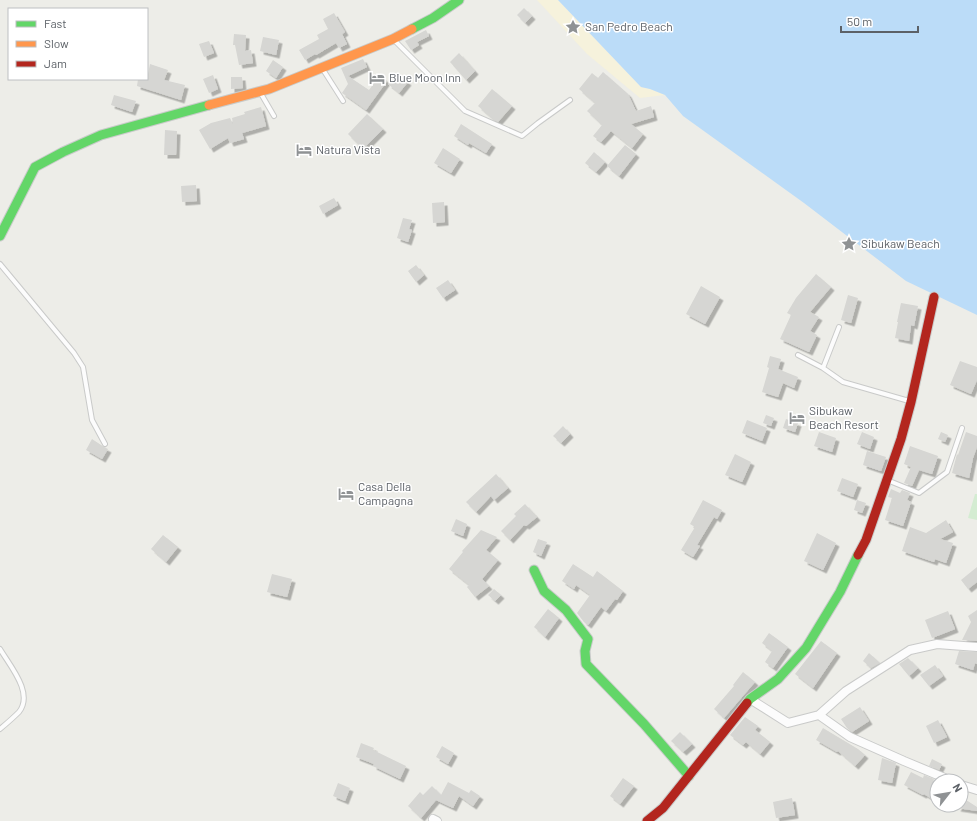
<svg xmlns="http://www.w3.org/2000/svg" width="977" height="821" font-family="Barlow,sans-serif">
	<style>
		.green { fill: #d4ecd2 }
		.sand { fill: #f6f2dc }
		.water { fill: #bbdcf8 }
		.building { fill: #d6d6d3; filter: url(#shadow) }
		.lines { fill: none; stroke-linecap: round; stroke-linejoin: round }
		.lane-casing { stroke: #c9cac9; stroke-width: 6 }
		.street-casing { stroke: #c9cac9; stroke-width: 10 }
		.fast-casing { stroke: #c9cbca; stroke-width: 11 }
		.slow-casing { stroke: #c9cbca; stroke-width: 11 }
		.jam-casing { stroke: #c9cbca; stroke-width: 11 }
		.lane { stroke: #fcfcfc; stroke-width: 4 }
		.street { stroke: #fcfcfc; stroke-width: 8 }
		.fast { stroke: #63d668; stroke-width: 9 }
		.slow { stroke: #ff974d; stroke-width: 9 }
		.jam { stroke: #b3261e; stroke-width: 9 }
		.labels { text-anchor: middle; stroke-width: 3; stroke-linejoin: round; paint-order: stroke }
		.poi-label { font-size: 12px; fill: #5c6167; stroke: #fff; text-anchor: start }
	</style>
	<defs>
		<filter id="shadow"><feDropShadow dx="3.5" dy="3.5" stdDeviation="0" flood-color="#0004"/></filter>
	</defs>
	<rect width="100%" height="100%" fill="#edede8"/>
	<path class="green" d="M975,494H977V520L968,518Z"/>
	<path class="sand" d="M537,0H558L641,87L650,89L665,95L640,98L587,54Z"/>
	<path class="water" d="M558,0H977V315L906,281L804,203L683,116L665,95L650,89L641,87Z"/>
	<path class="building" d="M524,8L532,16L525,23L517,15Z
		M334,13L345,32L342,34L347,44L339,48L336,43L316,55L315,54L305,60L299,50L319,39L317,35L328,29L323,19Z
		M426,30L429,36L417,42L419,45L411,50L405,41Z
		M234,34L246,35L245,51L251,50L253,63L239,65L235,45H233Z
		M263,37L279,40L276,55L260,51Z
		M209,41L214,53L204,57L199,44Z
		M459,53L475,71L466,80L450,62Z
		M363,59L367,67L348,76L369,90L380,75L387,81L366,110L342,93L348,84L341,68Z
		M273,60L283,67L276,78L266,71Z
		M150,64L168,70L164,80L185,85L181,100L137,86L138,79H147Z
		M603,72L628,94L636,111L651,106L654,117L631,124L643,134L632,148L611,131L601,142L593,136L602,125L587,111L595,103L579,89L592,73L598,78Z
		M397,73L408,82L399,93L388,84Z
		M213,75L218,89L209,93L203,79Z
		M231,77H242L243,88L231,89Z
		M492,89L512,106L498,122L494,120L478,106Z
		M114,95L136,101L132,112L111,105Z
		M261,107L266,126L242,133L244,139L230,143L228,138L210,149L199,130L211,123L230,118L233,124L232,118L245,114L244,112Z
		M367,114L383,129L363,149L348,134Z
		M461,124L492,144L486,153L469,143L468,145L454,136Z
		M165,130L177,131L176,155H164Z
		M625,145L636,154L619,176L607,166Z
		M443,148L460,159L451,173L434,163Z
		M594,152L605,162L596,172L585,163Z
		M196,185L197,201L182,202L181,186Z
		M334,198L338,205L323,214L319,206Z
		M444,202L445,222L433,223L432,203Z
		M403,218L412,220L409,229L412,230L408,242L397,238Z
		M416,265L424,275L416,282L408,271Z
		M816,274L831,287L810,312L819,317L810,331L817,335L809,352L780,339L791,315L787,313L796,298Z
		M448,280L455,290L443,298L436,288Z
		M701,286L720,297L705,324L686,314Z
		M848,295L858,298L851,323L841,320Z
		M901,303L918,306L914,326L911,325L909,341L895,338L898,322H897Z
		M770,356L781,359L778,369L798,377L794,388L783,383L778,397L762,392L769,368L767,367Z
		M960,361L977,367V380L971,394L950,385Z
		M766,415L774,418L771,426L763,423Z
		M786,419L798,423L795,432L783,428Z
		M747,420L767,428L762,441L742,433Z
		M563,426L570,434L561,443L553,436Z
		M819,432L836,438L832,452L814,446Z
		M862,432L874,437L870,449L857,444Z
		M941,432L948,435L945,442L938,439Z
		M966,432L977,436V447L973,458L969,478L952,473L957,454L958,455Z
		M92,439L104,447L108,449L102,459L86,450Z
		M910,446L938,456L932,474L919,470L912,486L904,483L911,467L904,464Z
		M867,451L886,457L881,471L863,465Z
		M735,454L751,462L742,482L725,475Z
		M496,474L508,488L494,500L491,496L476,512L466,502Z
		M842,478L858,484L853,497L837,491Z
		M891,489L900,493L902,490L910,493L907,500L911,502L903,526L885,520L892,498L888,497Z
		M703,500L722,510L717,519L714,517L697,545L700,546L693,557L681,550L695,527L690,524Z
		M857,500L866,503L862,513L854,510Z
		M525,504L537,517L526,526L524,525L510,540L501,531L516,516L514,514Z
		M456,519L467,524L463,536L451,531Z
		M946,520L953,532L940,539L953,543L946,563L935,559L934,562L902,551L910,527L926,533Z
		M481,530L497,537L486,550L498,560L482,579L489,586L475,597L467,587L469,585L449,569L463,552L462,551Z
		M817,533L836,543L823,570L804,561Z
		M163,535L178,547L166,562L151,549Z
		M538,539L547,542L541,556L533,552Z
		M573,564L593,577L597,571L623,591L617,600L615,599L606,611L601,607L588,625L584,622L577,613L590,595L576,585L574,589L562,581Z
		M977,567V582L968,589L961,580Z
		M272,574L292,579L287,597L267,592Z
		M494,589L501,595L495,601L488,595Z
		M548,609L559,618L545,637L534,627Z
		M977,610V641L962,640L971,622L968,616Z
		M948,611L955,629L932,638L925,620Z
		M769,633L788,647L773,668L765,662L772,651L762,643Z
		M821,641L837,653L813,688L795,674Z
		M959,651L977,652V664L975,663L973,670L955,664Z
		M869,653L880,663L871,668L863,661Z
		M908,658L918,668L909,676L899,664Z
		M935,665L943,676L929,686L920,675Z
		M743,672L755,682L724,718L714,709L734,686L733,685Z
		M860,707L869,721L852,732L847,728L841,719Z
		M745,717L758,726L755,730L770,742L760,754L746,742L743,745L730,735Z
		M938,720L947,737L934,743L926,726Z
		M823,728L858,749L865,755L855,766L838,751L837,752L816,740Z
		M680,732L692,744L683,752L671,741Z
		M361,743L374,748L373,750L406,766L400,779L373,766L374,764L356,757Z
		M442,746L454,753L448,764L436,757Z
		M882,758L896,763L892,783L878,780Z
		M932,759L942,764L939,770L929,766Z
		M911,772L923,778L924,775L934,779L931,786L937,789V802L924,794L923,795L904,785Z
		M623,778L634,786L620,804L610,796Z
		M448,782L469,793L471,790L480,796L473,806L459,796L453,808L436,800L421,818L408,806L420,792L423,795L432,786L441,795Z
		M338,783L350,788L345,801L333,796Z
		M792,798L795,815L776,818L773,802Z
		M963,798L977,807V811L957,808L959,805H961V802Z"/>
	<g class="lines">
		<defs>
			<path id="lane" d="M393,39L465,111L522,136L538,123L570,100
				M322,68L343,101
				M260,92L274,116
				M0,264L74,353L83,367L92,420L105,444
				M798,355L823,368L843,382L909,401
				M823,368L839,327
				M887,480L919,493L947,472L962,428
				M0,649C10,666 34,693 19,712C13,718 6,724 0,729"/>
			<path id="street" d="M750,699L788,723L819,715L850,737L904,761L952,781
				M819,715L846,691L910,650L937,644L977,647
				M961,785L977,790
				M433,819L437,821"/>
			<path id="fast" d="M412,29L433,18L459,0
				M0,236L35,167L63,152L101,135L209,105
				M534,570L544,591L566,610L588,639L585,651L586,664L644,724L689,776
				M747,703L750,699L778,679L806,648L840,592L858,555"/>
			<path id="slow" d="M209,105L269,89L393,39L412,29"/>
			<path id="jam" d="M858,555L866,540L901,439L911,402L934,297
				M647,821L663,808L747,703"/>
		</defs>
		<use href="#lane" class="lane-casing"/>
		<use href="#street" class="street-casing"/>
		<use href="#fast" class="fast-casing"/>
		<use href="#slow" class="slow-casing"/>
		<use href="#jam" class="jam-casing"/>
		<use href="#lane" class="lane"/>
		<use href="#street" class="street"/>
		<use href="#fast" class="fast"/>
		<use href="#slow" class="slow"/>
		<use href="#jam" class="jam"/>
	</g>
	<defs>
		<symbol id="sight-bare" viewBox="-9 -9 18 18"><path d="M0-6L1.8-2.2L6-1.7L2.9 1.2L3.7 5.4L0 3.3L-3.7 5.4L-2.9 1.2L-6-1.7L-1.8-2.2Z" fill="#8f9294" stroke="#fff" stroke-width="2.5" paint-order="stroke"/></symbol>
		<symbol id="hotel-bare" viewBox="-9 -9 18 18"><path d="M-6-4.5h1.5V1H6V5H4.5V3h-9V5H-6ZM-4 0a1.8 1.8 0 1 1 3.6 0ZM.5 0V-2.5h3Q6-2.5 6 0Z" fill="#8f9294" stroke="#fff" stroke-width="2.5" paint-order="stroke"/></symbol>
	</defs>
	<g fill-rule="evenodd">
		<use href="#sight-bare" x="562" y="16" width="22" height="22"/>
		<use href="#hotel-bare" x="366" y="67" width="22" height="22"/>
		<use href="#hotel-bare" x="293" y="139" width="22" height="22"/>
		<use href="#sight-bare" x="838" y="233" width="22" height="22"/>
		<use href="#hotel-bare" x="786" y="407" width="22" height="22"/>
		<use href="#hotel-bare" x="335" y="483" width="22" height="22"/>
	</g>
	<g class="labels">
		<g class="poi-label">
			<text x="585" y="31">San Pedro Beach</text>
			<text x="389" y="82">Blue Moon Inn</text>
			<text x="316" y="154">Natura Vista</text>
			<text x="861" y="248">Sibukaw Beach</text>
			<text x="809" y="415">Sibukaw<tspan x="809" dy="14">Beach Resort</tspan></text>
			<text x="358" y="491">Casa Della<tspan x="358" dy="14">Campagna</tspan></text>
		</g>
	</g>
	<rect x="8" y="8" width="140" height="72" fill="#ffffff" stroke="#bec0c2"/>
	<rect x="16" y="21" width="20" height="6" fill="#63d668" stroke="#bec0c2"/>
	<text x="44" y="28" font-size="12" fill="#5c6167">Fast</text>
	<rect x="16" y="41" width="20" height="6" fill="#ff974d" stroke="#bec0c2"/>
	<text x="44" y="48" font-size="12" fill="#5c6167">Slow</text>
	<rect x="16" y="61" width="20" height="6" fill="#b3261e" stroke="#bec0c2"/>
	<text x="44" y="68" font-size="12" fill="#5c6167">Jam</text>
	<g transform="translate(949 793) rotate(59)"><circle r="19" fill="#ffffff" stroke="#bec0c2"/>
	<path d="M0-3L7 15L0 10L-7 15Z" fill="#8f9294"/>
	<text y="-6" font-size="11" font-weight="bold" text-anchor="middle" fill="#5c6167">N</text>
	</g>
	<path d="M841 26v6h77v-6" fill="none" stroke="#5c6167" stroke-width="2"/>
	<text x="847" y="26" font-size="12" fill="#5c6167" stroke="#ffffff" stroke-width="3" paint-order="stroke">50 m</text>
</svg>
